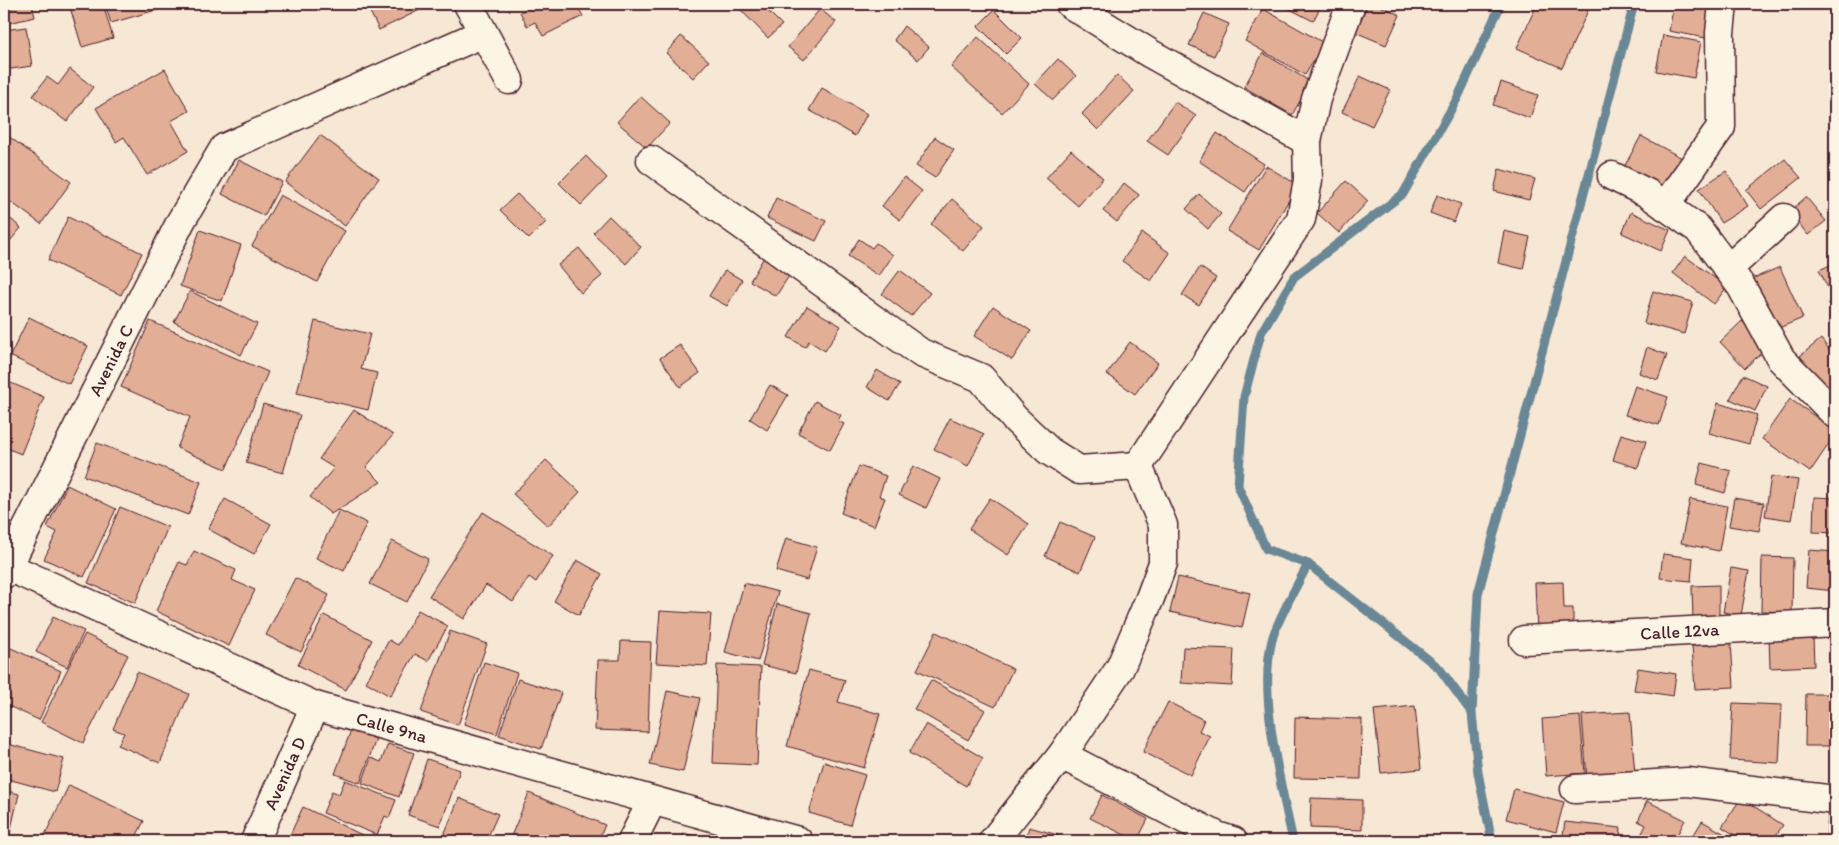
<svg xmlns="http://www.w3.org/2000/svg" width="1839" height="845" font-family="Itim,sans-serif">
	<style>
		.lines { fill: none; stroke-linecap: round; stroke-linejoin: round }
		.stream { stroke: #698795; stroke-width: 9 }
		.building { fill: #e2ae96; stroke: #4a1f2b }
		.minor-casing { stroke: #4a1f2b; stroke-width: 31 }
		.minor { stroke: #fcf5e5; stroke-width: 28 }
		.labels { text-anchor: middle; stroke-width: 5; stroke-linejoin: round; paint-order: stroke }
		.street-label { font-size: 18px; fill: #4a1f2b; stroke: #fcf5e5 }
	</style>
	<rect width="100%" height="100%" fill="#f7e7d5"/>
	<filter id="ink" filterUnits="userSpaceOnUse"><feTurbulence type="fractalNoise" baseFrequency=".02" numOctaves="2"/><feDisplacementMap in="SourceGraphic" scale="10" xChannelSelector="R" yChannelSelector="G"/><feConvolveMatrix kernelMatrix="1 2 1 2 8 2 1 2 1" color-interpolation-filters="sRGB"/></filter>
	<g filter="url(#ink)">
		<g class="lines">
			<path class="stream" d="M1472,713L1478,594L1634,4
				M1293,841C1281,785 1258,695 1272,640C1277,620 1298,584 1308,564
				M1492,841L1478,773L1472,713L1439,668L1308,564L1266,549L1238,486L1244,397L1261,333L1294,277L1403,194L1457,99L1501,4"/>
		</g>
		<path class="building" d="M4,4H32L35,17L4,24Z
			M69,4H103L113,38L82,47Z
			M105,4H174V5L111,23Z
			M366,4H427L428,6L379,30Z
			M536,4H576L583,16L543,36L535,22L527,26L520,12Z
			M735,4H761L782,25L768,38Z
			M1280,4H1322L1313,21Z
			M1368,4H1376L1400,15L1386,45L1355,32Z
			M1409,4H1425L1423,9Z
			M1537,4H1591L1562,68L1517,48Z
			M1674,4H1692L1716,8L1711,39L1669,31Z
			M820,9L836,22L804,60L788,47Z
			M1263,9L1324,43L1305,75L1245,41Z
			M994,10L1022,38L1006,54L978,26Z
			M1204,13L1229,24L1214,56L1189,45Z
			M904,26L929,47L918,60L894,40Z
			M26,27L32,66L4,70V30Z
			M1663,35L1701,42L1694,78L1656,71Z
			M681,36L709,61L693,78L666,53Z
			M978,37L1029,84L1002,113L951,67Z
			M1263,53L1311,82L1292,115L1244,87Z
			M1058,59L1076,76L1053,100L1035,84Z
			M70,69L93,87L67,122L33,96L47,77L58,85Z
			M165,69L189,111L171,121L188,151L147,175L124,137L116,142L96,108Z
			M1117,75L1134,91L1098,130L1082,114Z
			M1360,76L1390,90L1372,126L1342,112Z
			M1501,82L1538,95L1530,118L1493,105Z
			M822,88L867,114L855,136L809,110Z
			M640,96L670,123L647,148L617,122Z
			M1175,102L1196,116L1168,155L1147,141Z
			M4,133L71,182L41,224L4,197Z
			M1217,133L1264,164L1245,192L1199,161Z
			M320,135L379,178L345,226L285,182Z
			M1641,136L1682,158L1666,189L1624,167Z
			M935,137L954,150L935,178L916,166Z
			M1071,150L1103,178L1078,206L1046,178Z
			M586,156L607,178L581,205L559,183Z
			M1785,159L1801,178L1761,209L1746,190Z
			M239,160L282,182L264,216L222,194Z
			M1266,166L1298,185L1259,250L1227,231Z
			M1499,169L1535,179L1529,200L1494,191Z
			M1726,171L1748,206L1721,223L1699,189Z
			M904,177L922,191L900,220L882,206Z
			M1346,181L1368,201L1339,233L1317,213Z
			M1124,183L1139,195L1117,222L1103,211Z
			M517,194L546,222L529,239L500,210Z
			M1199,194L1221,214L1208,229L1186,209Z
			M280,195L345,231L317,282L252,246Z
			M1437,195L1461,204L1454,222L1430,213Z
			M1806,197L1826,221L1808,235L1789,212Z
			M776,198L826,221L816,241L767,218Z
			M952,199L984,226L963,251L931,224Z
			M1631,212L1670,230L1661,251L1622,233Z
			M4,213L21,228L4,248Z
			M609,216L641,247L626,264L593,233Z
			M68,217L142,253L121,295L48,260Z
			M200,230L241,245L222,301L180,286Z
			M1504,231L1530,237L1523,269L1498,263Z
			M1142,233L1170,253L1151,281L1122,261Z
			M859,239L872,248L876,243L893,255L879,276L848,256Z
			M579,248L602,276L581,293L558,265Z
			M767,252L794,268L776,296L750,281Z
			M1685,256L1727,287L1714,304L1673,273Z
			M1835,263V296L1833,298L1819,270Z
			M1200,267L1216,278L1199,305L1182,295Z
			M1780,267L1803,318L1774,330L1752,279Z
			M725,270L742,280L727,306L709,296Z
			M900,270L930,293L911,316L882,294Z
			M190,291L257,324L241,355L174,322Z
			M1653,291L1693,302L1684,334L1644,323Z
			M807,306L841,326L825,351L809,341L805,347L788,337Z
			M993,306L1031,331L1012,360L974,336Z
			M29,317L88,346L69,384L10,356Z
			M150,321L268,372L226,469L177,448L190,417L121,387Z
			M315,321L370,334L361,369L377,373L368,410L297,393Z
			M1742,321L1767,348L1745,368L1720,342Z
			M1821,339L1835,357L1834,396L1800,356Z
			M1130,342L1158,363L1135,394L1107,374Z
			M680,345L700,373L680,387L660,358Z
			M1647,347L1667,355L1658,380L1639,373Z
			M877,370L900,384L889,401L867,387Z
			M1743,375L1767,386L1755,411L1730,399Z
			M11,383L44,397L21,454L4,447V399Z
			M770,385L788,395L767,430L750,419Z
			M1635,386L1668,397L1659,425L1625,415Z
			M1790,399L1835,430V435L1810,472L1762,439Z
			M815,401L841,415L838,421L844,424L830,450L798,433Z
			M1718,403L1757,415L1749,444L1709,433Z
			M263,404L300,415L283,473L246,463Z
			M354,410L393,435L366,467L381,482L331,514L310,497L334,468L319,459Z
			M950,418L984,434L968,466L934,449Z
			M1621,434L1646,441L1638,468L1613,460Z
			M97,443L201,482L188,515L84,476Z
			M546,460L580,492L548,526L513,494Z
			M1702,463L1731,471L1725,493L1696,485Z
			M859,466L886,476L879,496L885,498L874,526L841,513Z
			M913,466L940,479L926,508L899,495Z
			M1771,476L1798,480L1791,520L1765,516Z
			M67,485L116,509L84,577L44,559L57,532L47,527Z
			M1814,497L1835,498V533L1813,532Z
			M990,498L1029,524L1008,555L969,529Z
			M1734,498L1764,503L1759,531L1729,526Z
			M225,499L271,524L254,554L208,529Z
			M1690,499L1727,506L1719,551L1681,543Z
			M120,507L168,527L135,603L88,583Z
			M339,510L367,523L344,571L316,558Z
			M483,512L553,556L536,582L529,577L513,602L486,585L464,619L429,596Z
			M1060,522L1095,537L1080,572L1045,556Z
			M786,538L817,547L807,580L776,571Z
			M392,541L428,559L407,602L370,584Z
			M1809,550L1835,552V591L1806,588Z
			M194,551L236,570L232,580L255,590L229,646L156,611L179,562L187,565Z
			M1663,554L1693,558L1691,581L1660,578Z
			M1762,557L1793,558L1792,612L1761,611Z
			M577,560L602,574L579,615L554,601Z
			M1731,568L1749,571L1741,615L1723,612Z
			M1178,577L1250,593L1242,628L1170,612Z
			M295,578L329,595L301,652L266,635Z
			M1563,582L1564,608H1573V631L1537,632L1535,583Z
			M744,583L778,592L758,661L725,652Z
			M1719,585V620H1693L1692,586Z
			M777,604L811,613L796,673L762,665Z
			M418,610L448,626L428,661L415,654L390,696L366,682L389,640L398,645Z
			M660,611L711,614L707,666L656,663Z
			M324,615L372,640L346,690L298,665Z
			M53,617L84,631L67,667L36,652Z
			M450,631L487,644L458,725L421,712Z
			M936,632L1013,669L995,707L917,670Z
			M85,634L128,655L83,743L41,722Z
			M1813,635L1814,666L1770,668L1769,636Z
			M621,641L651,642L648,732L595,730L598,660H620Z
			M1731,643L1734,687L1695,689L1692,646Z
			M1183,647L1234,649L1232,686L1181,683Z
			M11,648L61,671L39,720L4,704V664Z
			M484,662L517,673L497,734L464,724Z
			M717,665L761,667L757,765L713,763Z
			M1638,668L1676,674L1673,696L1634,690Z
			M809,670L845,680L838,702L880,714L864,768L787,746Z
			M137,672L189,694L160,763L118,745L124,733L113,729Z
			M518,679L561,693L541,749L499,735Z
			M931,680L985,710L968,740L914,709Z
			M667,691L700,698L683,772L650,765Z
			M1806,694H1835V746H1805Z
			M1168,702L1204,720L1199,731L1210,736L1191,775L1143,752Z
			M1733,703L1782,705L1779,763L1730,760Z
			M1415,706L1421,769L1381,773L1374,710Z
			M1630,712L1635,775L1587,779L1582,715Z
			M1580,716L1585,773L1546,776L1542,719Z
			M1295,717L1362,719L1361,779L1294,778Z
			M926,724L983,758L966,786L909,753Z
			M351,730L376,739L360,783L335,774Z
			M4,743L64,759L55,792L4,778Z
			M388,744L414,753L399,797L362,783L371,758L381,762Z
			M427,759L460,770L440,826L408,815Z
			M824,762L865,775L850,825L809,813Z
			M345,780L396,800L389,818L385,816L377,835L323,813L332,791L339,794Z
			M69,785L144,821L134,841H42Z
			M1514,789L1564,802L1556,832L1506,819Z
			M4,790L19,794L10,833L4,832Z
			M529,793L605,825L598,841H509Z
			M1102,795L1148,819L1137,841L1090,818Z
			M459,798L498,814L486,841H459L444,835Z
			M1311,798L1362,800V830L1310,828Z
			M1741,798L1783,825L1772,841H1745L1722,827Z
			M1647,801L1685,820L1674,841H1638L1646,825L1638,821Z
			M303,807L375,841H303L290,835Z
			M1828,816H1835V841H1826Z
			M1702,821L1737,841H1690Z
			M1565,822L1621,828L1620,837H1629L1628,841H1562Z
			M1029,827L1058,835L1056,841H1025Z
			M684,833L712,841H681Z"/>
		<g class="lines">
			<defs>
				<g id="minor">
					<path d="M468,4L509,80"/>
					<path d="M1070,4L1151,54L1307,141"/>
					<path d="M651,160L921,353L981,378L1014,418L1049,451L1079,470L1138,466"/>
					<path d="M1612,176L1647,193L1698,229L1741,286L1781,359L1835,414"/>
					<path d="M1665,206L1721,127L1720,33L1723,4"/>
					<path d="M1728,269L1784,218"/>
					<path id="s1" d="M4,565L315,706L798,841"/>
					<path id="s2" d="M4,574L181,221L224,148L483,33"/>
					<path id="s3" d="M1524,640L1835,623"/>
					<path d="M1062,755L1217,836L1233,841"/>
					<path d="M1575,789L1688,782L1835,800"/>
					<path id="s4" d="M255,841L315,706"/>
					<path d="M632,841L652,801"/>
					<path d="M993,841L1062,755L1120,668L1150,598L1163,563V525L1138,466L1301,219L1308,180L1307,141L1316,99L1351,4"/>
				</g>
			</defs>
			<use href="#minor" class="minor-casing"/>
			<use href="#minor" class="minor"/>
		</g>
	</g>
	<g class="labels">
		<g class="street-label">
			<text dy="6" stroke="none"><textPath href="#s2" startOffset="239">Avenida C</textPath></text>
			<text dy="6" stroke="none"><textPath href="#s3" startOffset="156">Calle 12va</textPath></text>
			<text dy="6" stroke="none"><textPath href="#s1" startOffset="421">Calle 9na</textPath></text>
			<text dy="6" stroke="none"><textPath href="#s4" startOffset="74">Avenida D</textPath></text>
		</g>
	</g>
	<rect width="1839" height="845" fill="none" stroke="#fcf5e5" stroke-width="20"/>
	<rect x="10" y="10" width="1819" height="825" fill="none" stroke="#4a1f2b" stroke-width="2" filter="url(#ink)"/>
</svg>
